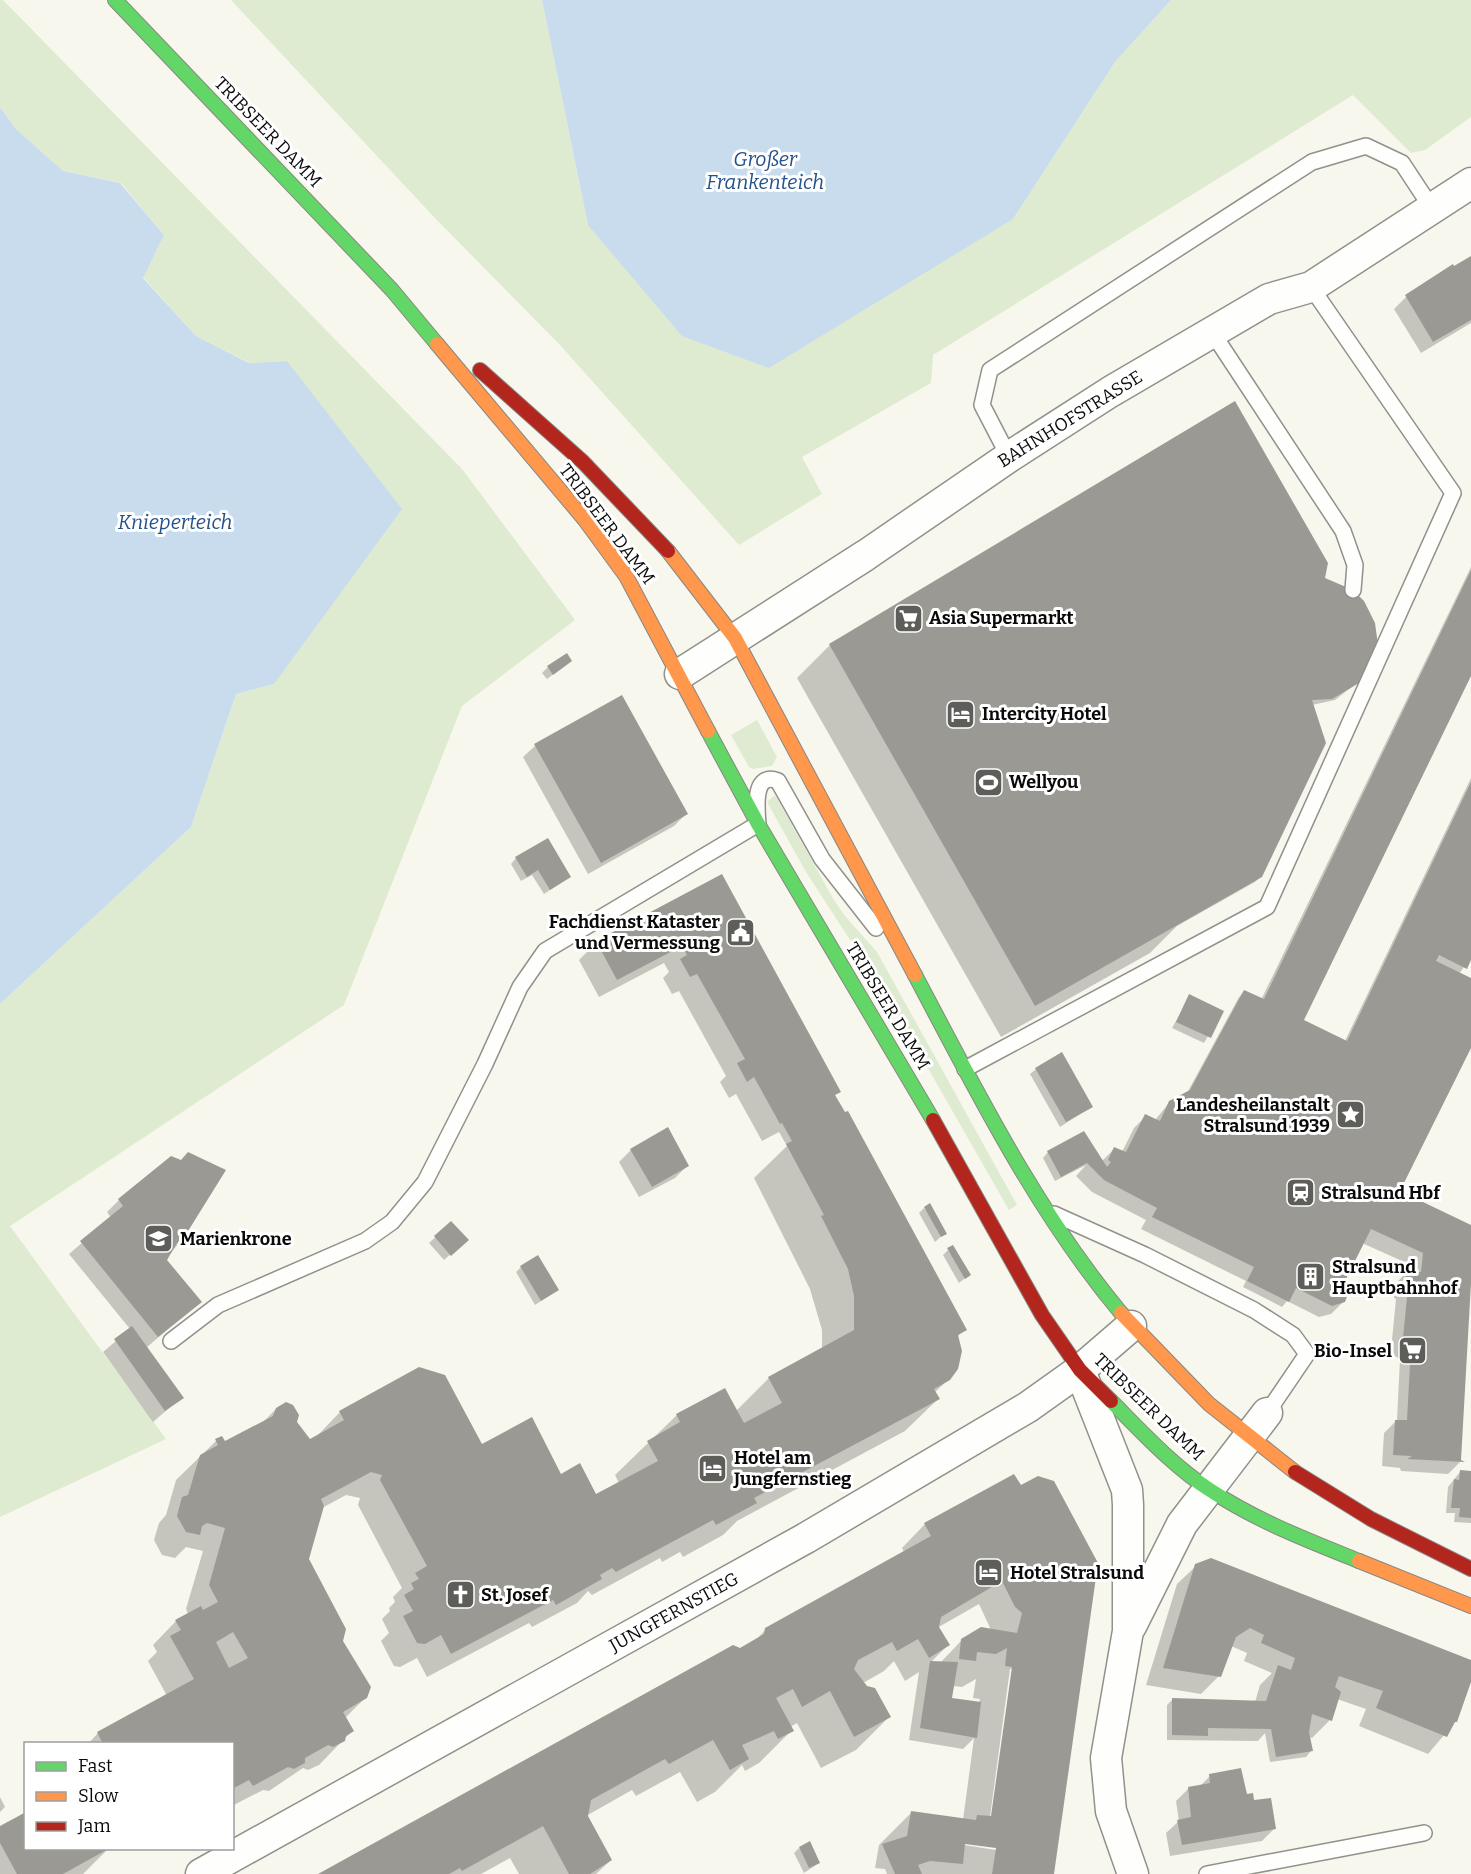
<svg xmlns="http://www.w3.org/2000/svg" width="1471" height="1874" font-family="Bitter,serif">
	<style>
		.green { fill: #deebd0 }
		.water { fill: #c8dced }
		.shadow { fill: #0003; fill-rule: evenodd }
		.building { fill: #9a9993; fill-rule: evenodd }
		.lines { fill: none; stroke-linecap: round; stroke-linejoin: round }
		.lane-casing { stroke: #91918c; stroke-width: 18 }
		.street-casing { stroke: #91918c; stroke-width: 33 }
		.fast-casing { stroke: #888783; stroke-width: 16 }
		.slow-casing { stroke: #888783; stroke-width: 16 }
		.jam-casing { stroke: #888783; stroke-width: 16 }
		.lane { stroke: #fefefc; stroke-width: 15 }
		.street { stroke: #fefefc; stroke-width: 30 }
		.fast { stroke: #63d668; stroke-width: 14 }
		.slow { stroke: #ff974d; stroke-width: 14 }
		.jam { stroke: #b3261e; stroke-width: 14 }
		.labels { text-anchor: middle; stroke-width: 6; stroke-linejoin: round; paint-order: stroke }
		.street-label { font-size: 18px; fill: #0a0a0a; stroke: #fff }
		.poi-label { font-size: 18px; font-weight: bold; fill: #0a0a0a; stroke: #fff; text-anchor: start }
		.water-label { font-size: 20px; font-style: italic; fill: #24528a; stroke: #fff }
	</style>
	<rect width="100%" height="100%" fill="#f8f7ed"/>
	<path class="green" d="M0,0H3L462,469L575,620L462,706L344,1005L10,1226L166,1439L0,1517V1004L191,827L236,694L274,684L287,361L250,363L196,336L143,277L164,235L121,183L63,171L16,129L0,107Z
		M231,0H542L588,225L1013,219L1115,62L1171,0H1471V117L1425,150L1411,153L1353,95L933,355L931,383L802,457L822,494L739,545L559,344L434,217Z
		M757,720L777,757L772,766L753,769L749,767L731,735Z
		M775,795L834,900L845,916L877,952L1017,1205L1009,1210L889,1000L806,872L767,802Z"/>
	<path class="water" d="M542,0H1171L1115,62L1013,219L769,368L682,336L588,225Z
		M0,107L16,129L63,171L120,183L164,235L143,278L196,336L249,363L287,361L402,509L274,684L236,694L191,827L0,1004Z"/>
	<path class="shadow" d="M1471,258V323L1421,353L1394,309L1406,297Z
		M1234,403L1323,579L1353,591L1369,611L1374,623L1358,682L1335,700L1312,705L1261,876L1255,882L1177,926L1150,953L1001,1037L797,678L830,645Z
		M1471,567V672L1302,1020L1345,1041L1471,778V957L1459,974L1471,980V1045L1398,1191L1471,1226L1460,1462L1448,1474L1401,1471L1400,1468L1382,1466L1384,1433L1397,1420L1400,1359L1393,1355L1391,1350L1396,1299L1394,1298L1395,1284L1407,1272L1411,1273V1265L1362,1243L1344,1279V1301L1331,1314L1319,1317L1287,1301L1282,1307L1243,1287L1246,1281L1141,1229L1146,1220L1092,1192L1076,1176L1086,1165L1055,1181L1043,1158L1048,1152L1101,1162L1114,1149L1122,1152L1134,1128L1146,1116L1155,1120L1170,1102L1187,1093L1239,997L1244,992L1261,1000Z
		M571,661L547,679L542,673L548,667Z
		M535,746L686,814L674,826L588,874L523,757Z
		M516,858L569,877L544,894L532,875L521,881L511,864Z
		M722,876L839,1091L834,1096L965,1329L957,1337L949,1379L934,1393L938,1399L905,1431L737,1521L723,1535L683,1557L680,1552L662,1562L660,1558L592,1595L588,1591L577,1603L532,1627L529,1623L427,1677L417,1658L400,1667L394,1666L381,1641L389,1633L382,1619L390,1611L389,1608L395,1602L393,1597L402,1588L358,1505L360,1498L346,1495L322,1508L307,1559L366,1697L345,1718L352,1731L319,1765L308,1770L303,1768L269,1791L263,1790L232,1806V1744H88L98,1733L167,1696L148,1661L157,1652L153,1645L176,1621L188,1614L186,1609L203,1551L186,1547L175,1558L162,1555L154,1540L159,1523L166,1515L176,1480L216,1441L225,1443L263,1422L276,1409L295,1422L309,1441L317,1436L340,1412L481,1446L561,1476L595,1496L619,1483L615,1475L677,1415L736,1411L769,1378L822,1350V1330L810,1289L754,1178L787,1146L779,1132L762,1141L736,1094L729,1098L720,1082L726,1076L679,991L672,994L663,978L669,972L664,963L599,997L579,960L597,942Z
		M1190,996L1222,1012L1204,1043L1172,1028Z
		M1036,1069L1091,1107L1060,1127L1030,1074Z
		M631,1150L687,1166L675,1178L639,1197L619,1162Z
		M171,1158L179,1243L165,1260L200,1302L146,1348L182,1397L153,1422L103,1352L130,1329L69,1254L111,1218L107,1212L119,1200Z
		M924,1208L945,1233L935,1242L919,1213Z
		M451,1223L461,1245L444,1260L429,1243Z
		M948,1250L969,1275L959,1283L943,1255Z
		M521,1267L557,1290L535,1305L516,1272Z
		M1460,1472H1471V1523L1454,1522L1455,1513H1446L1448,1487Z
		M1020,1487L1096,1563L1052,1874H887L885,1869L875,1868L879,1845L911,1813L963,1820L974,1738L963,1749L909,1740L919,1672L905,1681L894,1661L884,1671L863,1683L889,1717L856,1750L821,1768L797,1723L790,1727L792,1730L759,1763L745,1771L742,1765L715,1792L697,1802L680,1772L636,1796L632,1790L586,1816L611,1860L596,1874H519L510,1858L481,1874H322L754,1642L766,1629L904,1552L902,1548L925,1524ZM979,1604L991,1630L962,1640L940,1663L931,1662L948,1645L937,1628ZM1010,1669H1013L992,1824H989ZM976,1679L973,1698L980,1699L979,1703L951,1700L953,1686L962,1687ZM958,1841L999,1847L996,1850L958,1844Z
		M1196,1566L1471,1662V1678L1456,1721L1428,1754L1359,1726L1366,1709L1337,1699L1330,1720L1312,1738L1309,1737L1311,1751L1306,1757L1270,1762L1265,1733L1258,1741L1167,1740V1705L1173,1699L1255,1702L1260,1685L1272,1673L1244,1661L1247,1653L1231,1646L1219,1676L1201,1694L1146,1685L1177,1584Z
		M1210,1776L1246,1796L1274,1829L1262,1841L1170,1856L1166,1833L1179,1821L1176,1801L1188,1789L1199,1787Z
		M0,1797L5,1807L0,1812Z
		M0,1827L26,1848H109L83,1874H0Z
		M799,1848L819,1863L804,1873L794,1853Z"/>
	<path class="building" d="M1471,256V320L1433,342L1405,295L1453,264L1454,266Z
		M1235,401L1328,563L1325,578L1353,590L1364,601L1375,623L1378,645L1367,673L1359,683L1332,699L1312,700L1326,743L1262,877L1035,1006L829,644Z
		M1471,570V676L1304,1020L1347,1041L1471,782V960L1467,969L1439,955L1436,961L1471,978V1048L1400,1191L1471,1225V1283L1461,1460L1465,1462L1407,1459L1412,1456L1393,1455L1395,1420H1407L1411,1347L1405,1343L1403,1338L1408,1287H1405L1406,1271L1421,1272L1423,1253L1371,1229L1346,1279L1349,1291L1345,1302L1332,1306L1296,1288L1289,1302L1247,1281L1254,1267L1152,1217L1157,1208L1104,1180L1087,1163L1061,1177L1047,1151L1084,1131L1107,1167L1111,1162L1108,1160L1114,1147L1126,1152L1145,1114L1160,1121L1169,1101L1190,1090L1244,990L1264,999Z
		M567,653L572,661L553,675L547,666Z
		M622,695L688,814L601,863L534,744Z
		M548,838L571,877L550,890L538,870L527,877L515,857Z
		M722,874L841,1092L835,1095L845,1112L848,1111L967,1330L958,1335L962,1351L958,1369L950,1380L934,1389L940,1399L754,1498L757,1503L716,1525L713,1520L616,1572L612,1568L600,1575L602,1579L556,1605L553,1600L451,1654L441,1635L425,1644L417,1643L403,1616L413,1611L404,1595L414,1589L411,1583L419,1579L415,1573L427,1566L380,1480L382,1475L371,1472L321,1499L324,1506L309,1559L346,1629L343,1641L371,1687L367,1698L343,1712L354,1731L346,1736L345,1741L333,1747L328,1745L305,1758V1763L294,1769L288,1767L253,1786L249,1780L232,1789V1744H103L97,1732L194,1679L170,1636L181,1630L175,1620L201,1606L203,1610L218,1602L209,1585L225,1528L207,1523L202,1526L200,1535L186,1532L177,1516L182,1497L188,1495L200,1455L218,1445L215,1439L222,1436L225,1441L273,1416L276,1408L286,1402L293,1405L299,1415L297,1422L310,1439L344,1420L339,1411L419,1367L445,1375L482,1444L532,1417L561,1474L580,1463L596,1494L658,1461L647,1441L680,1422L676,1414L725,1388L744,1423L782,1403L768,1377L854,1330V1296L848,1269L821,1216L824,1215L786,1144L792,1141L782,1123L780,1124L754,1077L747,1082L737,1063L745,1059L697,974L690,977L680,959L687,955L682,946L617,980L596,941ZM233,1632L248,1658L229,1668L216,1642Z
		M1189,994L1224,1011L1211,1038L1176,1022Z
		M1062,1052L1093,1107L1066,1122L1035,1068Z
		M668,1127L689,1166L652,1187L630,1149Z
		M188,1152L226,1170L180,1244L177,1243L167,1260L202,1302L158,1337L80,1241L123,1206L118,1199L171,1156L181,1160Z
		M930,1203L947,1234L941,1237L924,1207Z
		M451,1221L469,1240L451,1256L434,1236Z
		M953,1245L971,1275L965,1279L947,1248Z
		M538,1255L559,1290L541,1301L520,1266Z
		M132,1326L184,1398L165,1411L114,1339Z
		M1460,1470L1471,1471V1518L1459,1517L1460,1508H1451L1454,1479L1459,1480Z
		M1014,1474L1021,1485L1038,1476L1054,1481L1098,1563L1054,1874H992L996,1848L965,1844L963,1864L930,1861L918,1865L922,1874H895L882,1844L907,1836L911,1811L976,1820L977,1815L991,1816L1012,1667L1005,1666L1007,1648L996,1654L977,1652L976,1661L959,1659L961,1639L981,1627L1017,1633L1022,1613L1015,1607L1002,1581L941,1617L939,1627L950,1645L929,1658L918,1639L897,1651L892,1642L858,1660L854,1669L867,1686L875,1688L891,1717L854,1737L830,1691L802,1707L793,1689L776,1698L794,1731L778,1739L774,1731L742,1745L749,1759L730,1770L713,1740L669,1764L665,1759L591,1800L588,1816L612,1860L590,1874H569L543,1826L462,1871L460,1868L449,1874H318L733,1645L740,1648L764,1634L765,1628L931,1536L924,1523Z
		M1211,1558L1471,1660V1682L1457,1722H1455L1447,1737L1376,1708L1383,1691L1339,1676L1335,1687L1341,1692L1332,1721L1312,1714L1309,1732L1313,1751L1276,1757L1271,1729L1208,1728V1736L1172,1735V1698L1266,1701L1278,1665L1291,1670L1295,1658L1261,1643L1264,1635L1250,1628L1236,1637L1221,1677L1163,1668L1195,1564Z
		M930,1661L958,1662L952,1698L981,1702L977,1738L920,1728Z
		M1241,1768L1247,1794L1253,1793L1254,1800L1271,1798L1276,1829L1182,1845L1177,1820L1191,1817L1188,1787L1210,1783L1209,1774Z
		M26,1812V1848H110L63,1874H17L0,1843V1826Z
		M810,1841L820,1863L809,1868L799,1847Z"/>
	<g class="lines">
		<defs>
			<path id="lane" d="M1212,332L1343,531L1355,565L1353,590
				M1009,457L982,405L990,370L1312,162L1366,146L1402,163L1431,207
				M965,1069L1267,907L1453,493L1311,287
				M1054,1214L1145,1255L1254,1310L1293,1335L1307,1354L1267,1413
				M171,1341L218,1305L365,1241L392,1222L425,1182L485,1064L520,987L545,951L758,824C757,810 752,771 778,781L822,859L876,928
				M1207,1874L1424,1833"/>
			<path id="street" d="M680,674L866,555L1009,457L1110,392L1269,299L1311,287L1471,183
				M1081,1373L1127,1490L1128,1505V1631L1106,1758L1111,1811L1133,1874
				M1131,1626L1182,1524L1267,1413
				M201,1874L806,1538L1028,1407L1080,1370L1131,1326"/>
			<path id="fast" d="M115,0L392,290L437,344
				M708,731L758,824L933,1120
				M915,975C977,1092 1036,1211 1121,1313
				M1111,1401C1142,1432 1173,1466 1210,1490C1257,1521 1307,1540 1359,1561"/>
			<path id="slow" d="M437,344L585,520L626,576L708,731
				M668,551L735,638L915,975
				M1121,1313L1209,1404L1295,1472
				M1359,1561L1471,1606"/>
			<path id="jam" d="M480,370L583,462L668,551
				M933,1120L1042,1315L1080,1370L1111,1401
				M1295,1472L1371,1519L1471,1569"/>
		</defs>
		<use href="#lane" class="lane-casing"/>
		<use href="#street" class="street-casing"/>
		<use href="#fast" class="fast-casing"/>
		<use href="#slow" class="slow-casing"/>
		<use href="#jam" class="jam-casing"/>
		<use href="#lane" class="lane"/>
		<use href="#street" class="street"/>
		<use href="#fast" class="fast"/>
		<use href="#slow" class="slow"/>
		<use href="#jam" class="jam"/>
	</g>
	<defs>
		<symbol id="supermarket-square" viewBox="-11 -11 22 22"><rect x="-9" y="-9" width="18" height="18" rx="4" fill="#5d5d59" stroke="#fff"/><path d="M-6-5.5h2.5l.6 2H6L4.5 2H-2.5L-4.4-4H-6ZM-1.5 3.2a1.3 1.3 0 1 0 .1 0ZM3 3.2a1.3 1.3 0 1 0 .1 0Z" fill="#fff"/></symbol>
		<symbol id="hotel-square" viewBox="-11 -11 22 22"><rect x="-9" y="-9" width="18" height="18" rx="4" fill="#5d5d59" stroke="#fff"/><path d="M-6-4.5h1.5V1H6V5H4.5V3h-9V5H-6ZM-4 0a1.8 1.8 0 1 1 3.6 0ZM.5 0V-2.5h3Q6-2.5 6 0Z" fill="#fff"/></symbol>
		<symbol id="stadium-square" viewBox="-11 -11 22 22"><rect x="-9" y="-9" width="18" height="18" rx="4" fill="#5d5d59" stroke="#fff"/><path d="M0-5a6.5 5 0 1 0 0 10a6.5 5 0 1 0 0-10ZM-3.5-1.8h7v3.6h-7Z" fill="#fff"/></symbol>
		<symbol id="civic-square" viewBox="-11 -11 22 22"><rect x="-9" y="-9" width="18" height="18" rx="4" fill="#5d5d59" stroke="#fff"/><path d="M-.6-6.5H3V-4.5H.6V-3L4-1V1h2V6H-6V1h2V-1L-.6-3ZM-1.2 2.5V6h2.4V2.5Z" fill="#fff"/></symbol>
		<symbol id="sight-square" viewBox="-11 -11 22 22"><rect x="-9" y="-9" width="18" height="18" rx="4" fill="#5d5d59" stroke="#fff"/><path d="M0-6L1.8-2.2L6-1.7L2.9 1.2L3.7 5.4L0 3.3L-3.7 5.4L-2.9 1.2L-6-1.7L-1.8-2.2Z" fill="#fff"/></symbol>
		<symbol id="station-square" viewBox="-11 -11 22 22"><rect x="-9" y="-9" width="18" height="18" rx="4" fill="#5d5d59" stroke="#fff"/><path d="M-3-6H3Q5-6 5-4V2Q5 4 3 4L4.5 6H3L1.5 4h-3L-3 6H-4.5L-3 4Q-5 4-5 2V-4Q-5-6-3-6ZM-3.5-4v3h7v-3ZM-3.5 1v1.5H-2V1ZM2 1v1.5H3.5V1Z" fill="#fff"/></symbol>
		<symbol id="school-square" viewBox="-11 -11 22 22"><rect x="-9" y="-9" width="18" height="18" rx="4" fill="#5d5d59" stroke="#fff"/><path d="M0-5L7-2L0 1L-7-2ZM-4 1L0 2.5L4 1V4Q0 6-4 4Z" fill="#fff"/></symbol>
		<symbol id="building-square" viewBox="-11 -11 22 22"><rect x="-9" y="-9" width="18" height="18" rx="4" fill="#5d5d59" stroke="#fff"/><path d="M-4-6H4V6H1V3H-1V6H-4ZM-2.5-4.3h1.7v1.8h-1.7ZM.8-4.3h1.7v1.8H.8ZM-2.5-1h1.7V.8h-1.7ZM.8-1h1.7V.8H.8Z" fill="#fff"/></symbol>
		<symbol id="church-square" viewBox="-11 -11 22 22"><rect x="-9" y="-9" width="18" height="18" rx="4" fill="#5d5d59" stroke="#fff"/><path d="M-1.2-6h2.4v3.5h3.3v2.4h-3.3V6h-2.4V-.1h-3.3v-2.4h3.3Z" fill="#fff"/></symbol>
	</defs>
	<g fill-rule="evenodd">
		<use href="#supermarket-square" x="892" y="602" width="33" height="33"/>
		<use href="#hotel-square" x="944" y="698" width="33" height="33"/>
		<use href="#stadium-square" x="972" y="766" width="33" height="33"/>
		<use href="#civic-square" x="724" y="916" width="33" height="33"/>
		<use href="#sight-square" x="1334" y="1098" width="33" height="33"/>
		<use href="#station-square" x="1284" y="1176" width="33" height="33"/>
		<use href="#school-square" x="142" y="1222" width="33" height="33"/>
		<use href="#building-square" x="1294" y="1260" width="33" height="33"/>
		<use href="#supermarket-square" x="1396" y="1334" width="33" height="33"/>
		<use href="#hotel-square" x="696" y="1452" width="33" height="33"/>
		<use href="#hotel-square" x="972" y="1556" width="33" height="33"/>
		<use href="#church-square" x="444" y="1578" width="33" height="33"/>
	</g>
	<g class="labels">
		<g class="street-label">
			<text transform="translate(268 132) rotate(46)" y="6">TRIBSEER DAMM</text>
			<text transform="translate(1070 419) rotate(-32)" y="6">BAHNHOFSTRASSE</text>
			<text transform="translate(607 524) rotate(53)" y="6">TRIBSEER DAMM</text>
			<text transform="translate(888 1006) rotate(59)" y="6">TRIBSEER DAMM</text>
			<text transform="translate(1149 1407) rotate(44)" y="6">TRIBSEER DAMM</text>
			<text transform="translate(674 1612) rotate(-29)" y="6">JUNGFERNSTIEG</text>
		</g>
		<g class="poi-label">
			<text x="929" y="624">Asia Supermarkt</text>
			<text x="982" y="720">Intercity Hotel</text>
			<text x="1009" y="788">Wellyou</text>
			<text x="720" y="928" text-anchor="end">Fachdienst Kataster<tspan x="720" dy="21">und Vermessung</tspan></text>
			<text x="1330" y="1111" text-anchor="end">Landesheilanstalt<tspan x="1330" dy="21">Stralsund 1939</tspan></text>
			<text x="1321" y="1199">Stralsund Hbf</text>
			<text x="180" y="1245">Marienkrone</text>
			<text x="1332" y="1273">Stralsund<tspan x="1332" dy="21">Hauptbahnhof</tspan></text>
			<text x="1392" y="1357" text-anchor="end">Bio-Insel</text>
			<text x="734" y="1464">Hotel am<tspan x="734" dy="21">Jungfernstieg</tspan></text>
			<text x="1010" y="1579">Hotel Stralsund</text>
			<text x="481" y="1601">St. Josef</text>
		</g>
		<g class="water-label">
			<text x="765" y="166">Großer<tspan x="765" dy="23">Frankenteich</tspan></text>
			<text x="175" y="529">Knieperteich</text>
		</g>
	</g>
	<rect x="24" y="1742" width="210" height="108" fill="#ffffff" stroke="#9d9d9d" stroke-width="1.5"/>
	<rect x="36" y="1762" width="30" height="9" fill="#63d668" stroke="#9d9d9d" stroke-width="1.5"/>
	<text x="78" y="1772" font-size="18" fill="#0a0a0a">Fast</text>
	<rect x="36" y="1792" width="30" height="9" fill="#ff974d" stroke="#9d9d9d" stroke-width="1.5"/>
	<text x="78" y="1802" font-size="18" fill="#0a0a0a">Slow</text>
	<rect x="36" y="1822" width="30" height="9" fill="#b3261e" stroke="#9d9d9d" stroke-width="1.5"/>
	<text x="78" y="1832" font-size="18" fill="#0a0a0a">Jam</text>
</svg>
